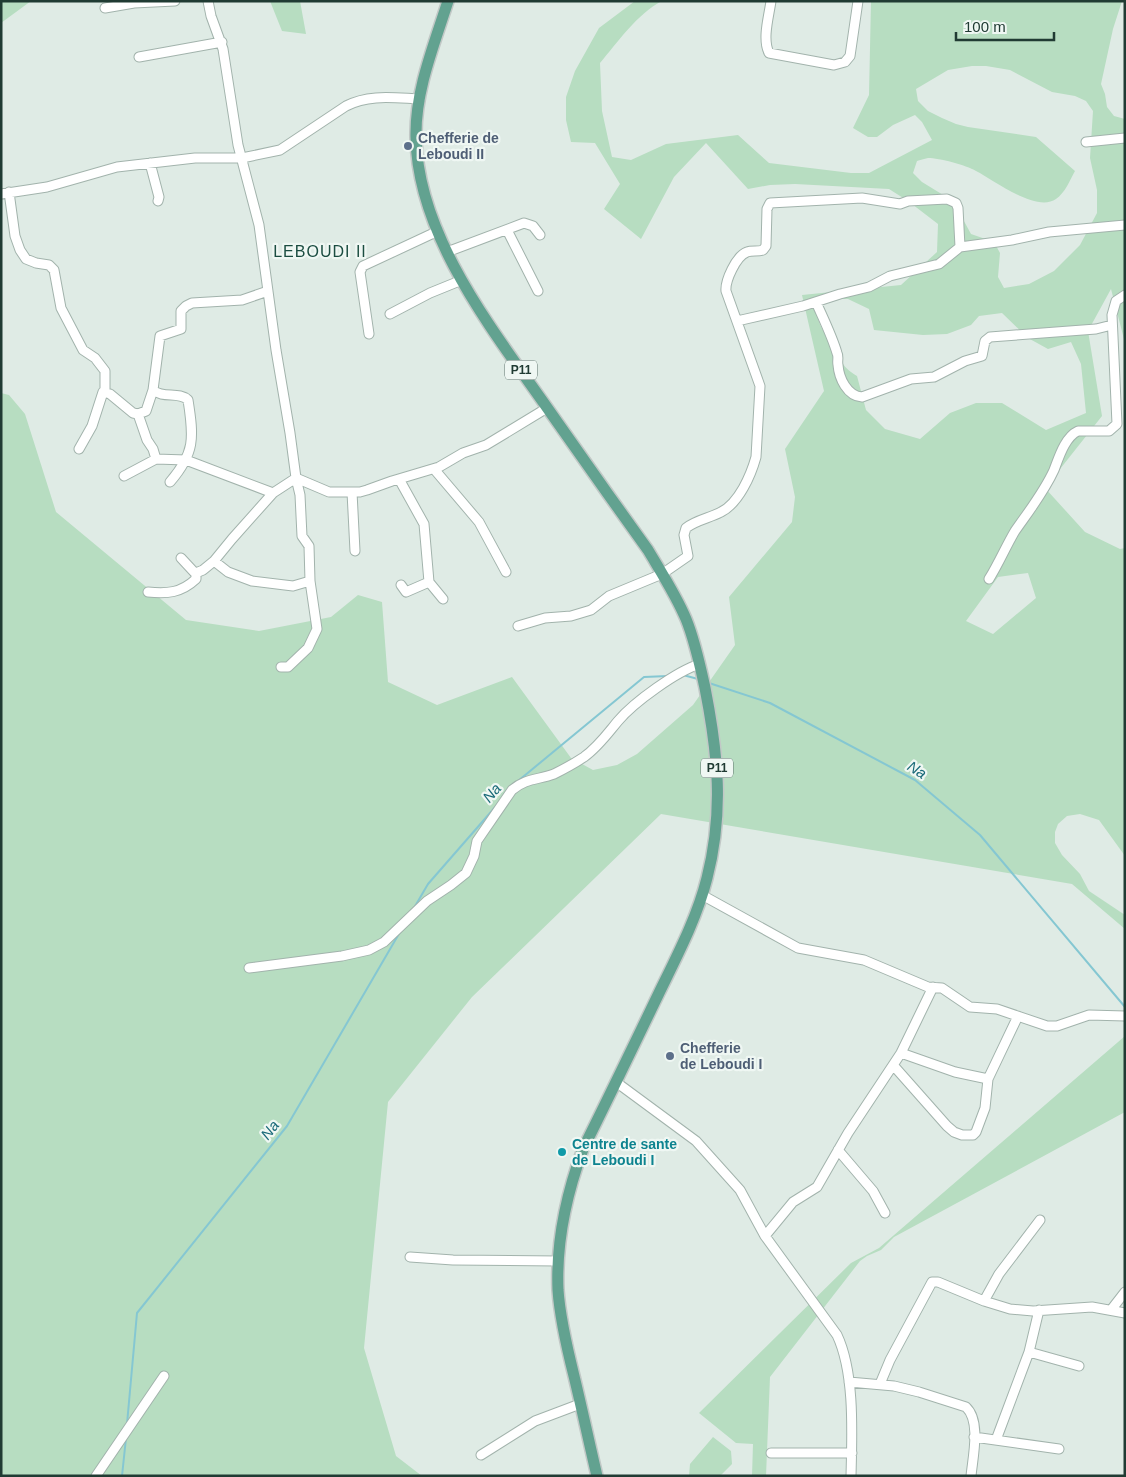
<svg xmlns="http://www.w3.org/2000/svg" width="1126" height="1477" font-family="Helvetica,sans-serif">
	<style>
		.green { fill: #b7ddc1; fill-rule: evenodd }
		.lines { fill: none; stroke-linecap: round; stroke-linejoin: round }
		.stream { stroke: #85c7d2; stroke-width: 2 }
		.minor-casing { stroke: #a2b3ac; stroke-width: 11 }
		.major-casing { stroke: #c1c8c6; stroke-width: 14 }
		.minor { stroke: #fff; stroke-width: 9 }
		.major { stroke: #62a290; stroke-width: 11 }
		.service-dot { fill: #5c6f8a; stroke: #eff7f3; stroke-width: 2 }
		.culture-dot { fill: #0f9aa8; stroke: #eff7f3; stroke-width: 2 }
		.labels { text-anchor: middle; stroke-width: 4.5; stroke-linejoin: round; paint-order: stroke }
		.shield { fill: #eff7f3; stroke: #5e736d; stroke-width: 1 }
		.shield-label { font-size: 12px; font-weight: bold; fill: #203b33 }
		.service-label { font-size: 14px; font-weight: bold; fill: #4e5e75; stroke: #eff7f3; text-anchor: start }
		.culture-label { font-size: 14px; font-weight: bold; fill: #0d838f; stroke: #eff7f3; text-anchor: start }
		.water-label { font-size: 15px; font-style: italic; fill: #196978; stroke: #eff7f3 }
		.quarter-label { font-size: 16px; letter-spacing: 1px; fill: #1b4d41; stroke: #eff7f3 }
	</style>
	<rect width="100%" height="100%" fill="#dfebe5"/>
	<path class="green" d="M1,1H31L1,23Z
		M270,1H300L306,34L282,31Z
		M635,1H662C638,13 617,43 600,63L602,111L612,157L631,160L666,144L738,135L769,163L851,173H869L932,140L922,122L915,115L893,125L877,137H868L853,128L869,95L871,1H1122L1113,29L1101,84L1105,94L1107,107L1114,116L1125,119V343L1111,289L1088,331L1102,416L1045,488L1085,532L1120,549L1125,548V856L1099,820L1080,814L1067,816L1058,824L1055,832V843L1062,855L1080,874L1089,891L1125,915V929L1072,884L661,814L472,997L388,1102L364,1348L396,1456L422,1476H1V393L9,395L25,414L56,512L186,620L259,631L331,617L358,595L382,602L388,682L437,705L512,677L571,758L593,770L617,765L637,754L693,705L735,645L729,597L792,522L795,497L785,449L824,391L802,295L901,285L937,252L938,224L908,201L889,189L795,184L770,185L748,189L706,143L674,177L641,239L604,209L620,184L595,143L571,142L566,120V97L575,71L599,28ZM972,66H986L1010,70L1052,92L1075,96L1086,101L1093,111L1090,158L1097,190V213L1080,245L1054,271L1029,284L1004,288L998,277L1000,253L994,242L971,234L953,201L922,182L913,173L917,161C920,160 924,159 928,158C939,158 966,165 976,171C994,180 1036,213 1056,199C1065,193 1070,180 1075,171L1036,137L968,127L956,124L942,118L928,111L918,101L916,89L948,70ZM824,299H848L869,309L874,330L923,335L947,334L971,325L979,316L1002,313L1028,338L1048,349L1071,342L1081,364L1086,413L1046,430L1002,403H976L950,413L920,439L885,429L866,410L857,376C841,366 843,363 835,348C823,329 817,327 816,302ZM1028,573L1036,598L993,634L966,621L998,577Z
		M1125,1036V1112L894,1237L881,1250L867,1256L860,1261L770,1377L766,1476H752L753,1444L736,1443L699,1413L851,1263L879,1248Z
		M713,1437L731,1451L732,1464L720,1476H689L690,1464Z"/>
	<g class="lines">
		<path class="stream" d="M683,675L698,679
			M709,683L770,703L915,780L980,835L1125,1007
			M518,781L644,677L668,676
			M414,908L428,884L497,805
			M127,1424L137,1313L287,1126L400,932
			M122,1476L126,1438"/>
		<defs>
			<path id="minor" d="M208,1L211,16L223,49L238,145L259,225L276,350L290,433L296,478L300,495L302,536L309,546L310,581L293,586L252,581L228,572L214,561
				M771,1C769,16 762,39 769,53L834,65L845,62L850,56L858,1
				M105,8L134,3L175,1
				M139,57L222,42
				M1086,142L1125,138
				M150,163L159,197L158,201
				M9,192L15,236L20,250L26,259L36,263L49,265L54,270L61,308L83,350L95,358L105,371V391
				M1,194L47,187L117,167L195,158H242L280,150L346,106C369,94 394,98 420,99
				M507,230L538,291
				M447,252L524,223L533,226L540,235
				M816,302C823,318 832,336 837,353C839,357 837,361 838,365C839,378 847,396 862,397L911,379L934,377L965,361L982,356L985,341L990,337L1096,329L1112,325
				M390,314L430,293L462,280
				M737,321L803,306L840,294L869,287L890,276L939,264L960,247L1012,240L1049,232L1125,225
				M369,334L360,272L363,266L438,231
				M153,390C163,399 179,391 188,400C194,438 195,453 170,482
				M138,414L147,440L153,449L156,459
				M79,449L92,426L103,392L110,394L133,413L138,414L146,411L153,390L160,336L181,329V311L186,306L192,303L242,300L268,291
				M434,469L479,522L506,572
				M124,476L156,459L186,460L273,493
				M296,478L329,492H360L367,490L392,481L439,467L463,453L486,445L547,408
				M399,479L424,524L429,582L443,599
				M352,492L355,551
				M181,558L194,572L196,573L203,570L214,561L232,539L273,493L296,478
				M989,579C999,563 1006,546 1015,531C1029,511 1044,492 1054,470C1059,457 1065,437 1078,431H1109L1117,424L1112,315L1116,301L1125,295
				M401,585L406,592L429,582
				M148,592C167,594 181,593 196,579V573
				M518,626L545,618L571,616L591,610L609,596L662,574L688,556L684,535L686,528C696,520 710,518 721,512C739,503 751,475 756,457L760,386L726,291C725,281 736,256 747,252C752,250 758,252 763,250L766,246L767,209L770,203L862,198L900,204L908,201L947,199L956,203L958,208L960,247
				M281,667H288L308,648L317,629L310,581
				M702,895L798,948L864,960L928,987L942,988L970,1007L997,1009L1047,1026H1057L1089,1015L1125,1016
				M249,968L342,956L369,950L384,942L427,901L451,885L466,873L474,856L477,841L512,790C526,778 538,780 554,774C564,769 575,763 584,757C598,747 608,733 618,721C634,702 677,671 700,664
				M901,1053L955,1072L988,1079
				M893,1065L947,1126L954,1132L962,1135H973L976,1132L985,1108L988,1079L1018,1016
				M616,1082L696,1141L740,1190L765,1236L837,1335C855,1373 852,1434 851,1476
				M838,1150L873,1191L885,1213
				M765,1236L793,1202L817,1187L848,1133L901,1053L933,987
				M410,1257L453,1260L558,1261
				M984,1301L999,1274L1040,1220
				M1111,1310L1125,1292
				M1029,1352L1079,1366
				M849,1382L894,1386L919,1392L966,1407C981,1421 973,1456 971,1476
				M880,1384L890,1360L932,1282H938L984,1301L1010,1309L1033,1311L1092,1307L1125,1313
				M974,1437L1059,1449
				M996,1440L1029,1352L1039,1310
				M771,1453H852
				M481,1455L535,1421L580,1404
				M96,1476L164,1376"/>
			<path id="major" d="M448,1C434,45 415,91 416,137C417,232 488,324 541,399C576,449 612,500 648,550C661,572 676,595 686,619C695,641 700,665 705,688C718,754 724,812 707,878C697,918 677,956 659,993C634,1045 609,1097 583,1149C566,1195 556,1241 558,1290C560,1319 567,1348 574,1376C582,1409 589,1442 597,1476"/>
		</defs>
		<use href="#minor" class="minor-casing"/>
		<use href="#major" class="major-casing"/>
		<use href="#minor" class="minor"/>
		<use href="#major" class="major"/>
	</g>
	<g class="service-dot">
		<circle cx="408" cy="146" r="5"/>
		<circle cx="670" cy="1056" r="5"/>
	</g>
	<circle class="culture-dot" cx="562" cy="1152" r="5"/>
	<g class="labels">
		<g class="shield">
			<rect x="505" y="360.5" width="32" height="19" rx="4"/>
			<rect x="701" y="758.5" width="32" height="19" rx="4"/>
		</g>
		<g class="shield-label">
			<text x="521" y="374">P11</text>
			<text x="717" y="772">P11</text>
		</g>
		<g class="service-label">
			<text x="418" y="143">Chefferie de<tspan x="418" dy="16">Leboudi II</tspan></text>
			<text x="680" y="1053">Chefferie<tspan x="680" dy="16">de Leboudi I</tspan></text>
		</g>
		<g class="culture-label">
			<text x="572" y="1149">Centre de sante<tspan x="572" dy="16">de Leboudi I</tspan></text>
		</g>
		<g class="water-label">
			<text transform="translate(917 770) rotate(33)" y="5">Na</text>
			<text transform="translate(492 793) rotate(-49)" y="5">Na</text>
			<text transform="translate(270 1130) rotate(-52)" y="5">Na</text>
		</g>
		<g class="quarter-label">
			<text x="320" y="257">LEBOUDI II</text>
		</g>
	</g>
	<rect width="1126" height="1477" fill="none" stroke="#203b33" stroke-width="5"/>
	<path d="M956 32v8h98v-8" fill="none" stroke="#203b33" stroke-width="2.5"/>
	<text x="964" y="32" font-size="15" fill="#203b33" stroke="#eff7f3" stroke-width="4" paint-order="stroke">100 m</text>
</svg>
